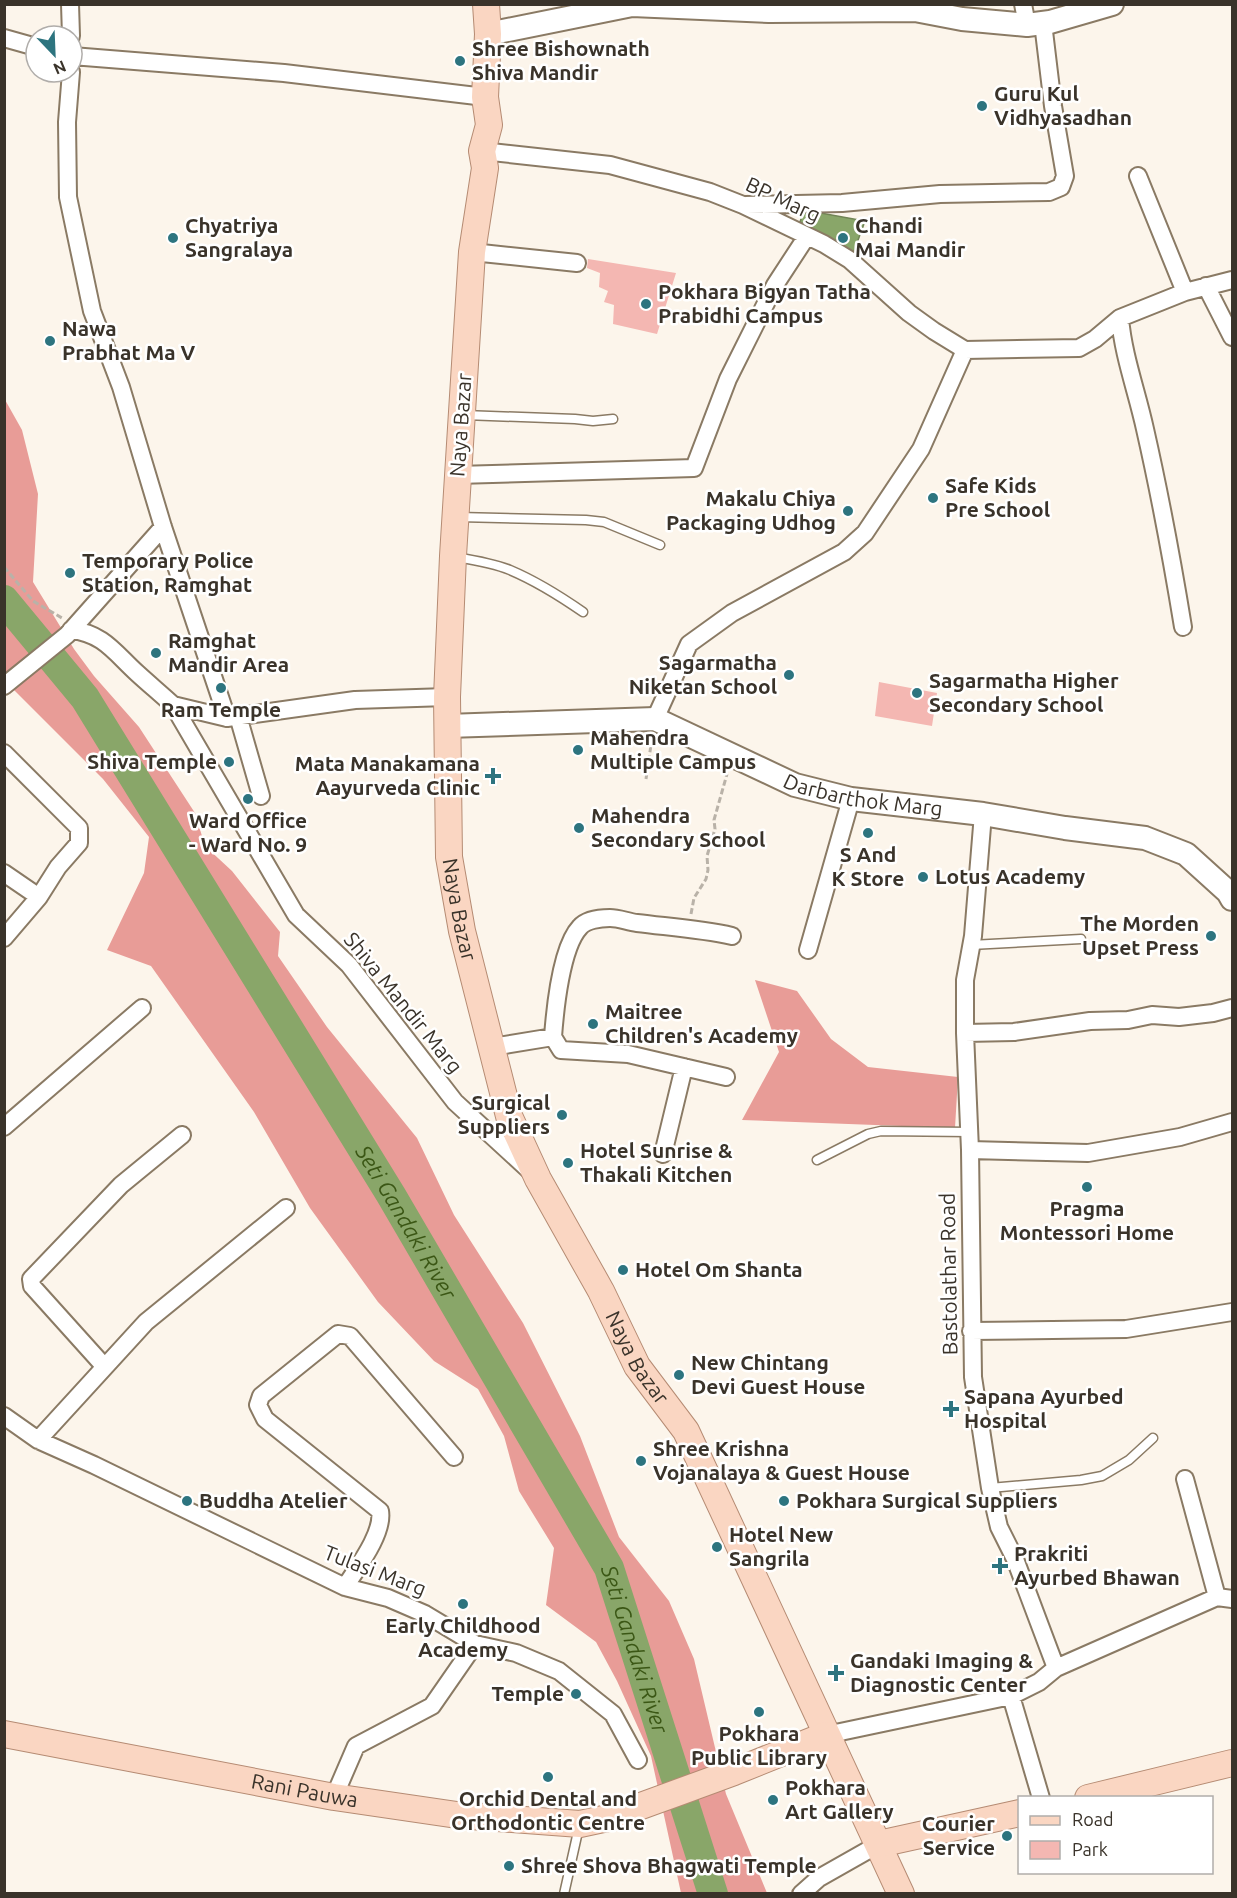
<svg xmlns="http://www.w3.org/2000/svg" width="1237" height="1898" font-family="Ubuntu,sans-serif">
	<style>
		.green { fill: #f4b7b2 }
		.forest { fill: #e89c97 }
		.water { fill: #89a669; stroke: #718456; stroke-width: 1.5 }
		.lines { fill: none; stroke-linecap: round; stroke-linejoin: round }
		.river { stroke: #89a669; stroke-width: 30 }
		.lane-casing { stroke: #8a7a64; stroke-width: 11 }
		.street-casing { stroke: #8a7a64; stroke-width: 20 }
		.secondary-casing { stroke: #8a7a64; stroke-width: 26 }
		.primary-casing { stroke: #b58b73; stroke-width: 28 }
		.path { stroke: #b9b2a8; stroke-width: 3; stroke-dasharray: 6 3; stroke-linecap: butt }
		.lane { stroke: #fff; stroke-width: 8 }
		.street { stroke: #fff; stroke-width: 16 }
		.secondary { stroke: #fff; stroke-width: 22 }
		.primary { stroke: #fad6c2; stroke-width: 26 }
		.poi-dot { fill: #2d747f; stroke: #fff; stroke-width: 2 }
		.labels { text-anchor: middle; stroke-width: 5; stroke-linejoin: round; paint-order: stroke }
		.poi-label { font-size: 21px; font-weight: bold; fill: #3a332a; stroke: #fff; text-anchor: start }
		.street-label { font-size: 21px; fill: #3a332a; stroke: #fff }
		.water-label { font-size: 22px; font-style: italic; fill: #3b5715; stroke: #fff }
	</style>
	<rect width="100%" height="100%" fill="#fcf5eb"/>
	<path class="green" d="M588,259L676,273L657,334L613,324L614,305L604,302L608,291L599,287L600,273L587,268Z
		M879,682L937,693L932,726L875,716Z"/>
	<path class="forest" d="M4,398L22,430L38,494L33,582L74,649L94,676L139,727L195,813L205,846L232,871L280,932L278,956L327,1027L417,1138L454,1215L523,1323L580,1436L619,1537L669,1601L694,1659L726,1794L767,1893H681L651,1756L617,1681L596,1642L546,1605L554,1548L519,1491L504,1436L478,1389L434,1361L378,1302L310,1208L254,1112L151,966L107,950L144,873L149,837L103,779L5,681Z
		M755,980L797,991L831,1039L868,1067L958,1077L955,1128L742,1120L779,1052Z"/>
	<path class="water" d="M804,210L865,221L853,254L800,222Z"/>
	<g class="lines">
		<path class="river" id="s1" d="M4,600L85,698L391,1195L609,1568L713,1894"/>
		<defs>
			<path id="lane" d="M464,415L575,419L593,421L613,419
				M458,517L586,520L604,522L660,545
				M456,557C474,560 493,563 510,570C536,581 560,596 583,612
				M971,945L1081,939
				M817,1160L868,1134L881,1131L970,1132
				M990,1488L1081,1480L1102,1476L1129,1460L1153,1438
				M564,1894L579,1827"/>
			<path id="street" d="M70,4L71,36
				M1023,4L1027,25
				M4,38L36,47
				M72,56L284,73L485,97
				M71,72L67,122L68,197L92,311L121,387L163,527L227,718
				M482,151L610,165L710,192L743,205L824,244L850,260L909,313L934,331L965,350L1079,348L1095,339L1120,318L1185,292L1232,280
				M1138,176L1185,292
				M746,205L842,203L940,194L1049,192L1061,187L1065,176L1053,106L1043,23
				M472,252L577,263
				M1206,286L1232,337
				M1120,318C1123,355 1137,392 1145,429C1160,495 1172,560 1183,627
				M457,475L694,468L728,379L775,285L807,236
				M71,630C103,633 115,653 137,673C149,684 161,694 173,705
				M4,686L67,635L163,527
				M447,697L355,700L227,718L173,705L296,915L349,965L455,1102L529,1170
				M238,716L261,796
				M655,719L689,644L732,613L844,552L865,533L921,449L965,350
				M4,753L79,828V843L58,867L39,897L4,938
				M983,814L973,936L965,980V1033L970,1150L973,1377L990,1488L999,1527L1015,1559L1056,1668L1039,1682L1011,1696
				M4,873L39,897
				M808,950L851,799
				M965,1033L1014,1032L1090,1021L1128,1020L1152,1015L1179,1017L1213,1013L1232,1008
				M553,1037C555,1010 561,947 580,927C586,920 600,918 610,918C619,918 628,922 637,923C669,927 701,929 732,936
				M492,1047L553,1037L561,1050L628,1054L726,1077
				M4,1127L142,1008
				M970,1150L1088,1153L1180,1137L1232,1122
				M663,1154L684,1067
				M971,1331L1126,1329L1232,1312
				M104,1366L32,1286L31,1279L121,1185L182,1135
				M4,1416L38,1440L94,1465L345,1587L388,1598L425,1614L475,1644L516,1653L559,1671L613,1714L638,1760
				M38,1440L146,1322L286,1208
				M345,1587C357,1568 384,1533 380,1511L265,1419L258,1405L261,1396L338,1334L350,1336L454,1457
				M1217,1597L1232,1599
				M1056,1668L1217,1597L1185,1479
				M826,1735L1011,1696L1041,1798
				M334,1797L356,1746L432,1706L475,1644
				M801,1894L819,1878L879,1844"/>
			<g id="secondary">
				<path d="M488,34L632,5L769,11L915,10L962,19L1027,25L1050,22L1112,4"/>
				<path id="s2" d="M447,726L655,719L795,785L851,799L983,814L1065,828L1145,838L1186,854L1228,892L1232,899"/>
			</g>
			<g id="primary">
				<path id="s3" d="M486,4L488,34L485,97L489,125L482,151L485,168L472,252L453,556L447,697L449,857L462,931L509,1116L538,1179L601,1291L637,1366L686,1431L901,1894"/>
				<path id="s4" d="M4,1734L334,1797L457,1815L580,1824L608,1818L734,1772L826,1735"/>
				<path d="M1088,1798L1232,1763"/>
				<path d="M879,1844L1020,1813"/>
			</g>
		</defs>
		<use href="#lane" class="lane-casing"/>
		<use href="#street" class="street-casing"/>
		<use href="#secondary" class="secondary-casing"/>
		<use href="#primary" class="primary-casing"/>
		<path class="path" d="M4,567L33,601L62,618
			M646,779L652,738
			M691,914L694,898L706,879L708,870L707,856L715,829L714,820L727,774"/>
		<use href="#lane" class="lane"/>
		<use href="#street" class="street"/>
		<use href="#secondary" class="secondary"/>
		<use href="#primary" class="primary"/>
	</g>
	<g class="poi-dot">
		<circle cx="460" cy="61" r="6"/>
		<circle cx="982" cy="106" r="6"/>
		<circle cx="173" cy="238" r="6"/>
		<circle cx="843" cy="238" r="6"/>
		<circle cx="646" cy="304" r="6"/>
		<circle cx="50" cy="341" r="6"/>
		<circle cx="933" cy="498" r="6"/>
		<circle cx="848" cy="511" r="6"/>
		<circle cx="70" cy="573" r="6"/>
		<circle cx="156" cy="653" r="6"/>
		<circle cx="789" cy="675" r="6"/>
		<circle cx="221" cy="688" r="6"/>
		<circle cx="917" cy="693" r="6"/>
		<circle cx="578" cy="750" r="6"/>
		<circle cx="229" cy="762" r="6"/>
		<path d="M490 767h6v6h6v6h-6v6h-6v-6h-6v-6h6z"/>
		<circle cx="248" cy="799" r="6"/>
		<circle cx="579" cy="828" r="6"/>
		<circle cx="868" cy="833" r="6"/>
		<circle cx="923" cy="877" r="6"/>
		<circle cx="1211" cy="936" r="6"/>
		<circle cx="593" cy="1024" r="6"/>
		<circle cx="562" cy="1115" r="6"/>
		<circle cx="568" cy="1163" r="6"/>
		<circle cx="1087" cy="1187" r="6"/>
		<circle cx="623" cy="1270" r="6"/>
		<circle cx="679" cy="1375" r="6"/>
		<path d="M948 1400h6v6h6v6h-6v6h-6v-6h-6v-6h6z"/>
		<circle cx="641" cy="1461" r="6"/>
		<circle cx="187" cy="1501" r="6"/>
		<circle cx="784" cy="1501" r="6"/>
		<circle cx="717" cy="1547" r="6"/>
		<path d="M997 1557h6v6h6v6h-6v6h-6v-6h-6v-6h6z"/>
		<circle cx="463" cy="1604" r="6"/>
		<path d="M833 1664h6v6h6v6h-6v6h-6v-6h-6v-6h6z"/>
		<circle cx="576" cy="1694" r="6"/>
		<circle cx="759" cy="1712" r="6"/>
		<circle cx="548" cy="1777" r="6"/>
		<circle cx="773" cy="1800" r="6"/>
		<circle cx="1007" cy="1836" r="6"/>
		<circle cx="509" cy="1866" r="6"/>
	</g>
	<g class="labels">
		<g class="poi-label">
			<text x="472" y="56">Shree Bishownath<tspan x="472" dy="24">Shiva Mandir</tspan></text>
			<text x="994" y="101">Guru Kul<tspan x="994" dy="24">Vidhyasadhan</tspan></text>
			<text x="185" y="233">Chyatriya<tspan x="185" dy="24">Sangralaya</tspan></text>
			<text x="855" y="233">Chandi<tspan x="855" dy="24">Mai Mandir</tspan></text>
			<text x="658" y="299">Pokhara Bigyan Tatha<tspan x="658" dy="24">Prabidhi Campus</tspan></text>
			<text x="62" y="336">Nawa<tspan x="62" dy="24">Prabhat Ma V</tspan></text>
			<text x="945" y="493">Safe Kids<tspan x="945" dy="24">Pre School</tspan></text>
			<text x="836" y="506" text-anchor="end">Makalu Chiya<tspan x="836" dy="24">Packaging Udhog</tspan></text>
			<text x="82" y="568">Temporary Police<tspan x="82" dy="24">Station, Ramghat</tspan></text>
			<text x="168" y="648">Ramghat<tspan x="168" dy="24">Mandir Area</tspan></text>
			<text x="777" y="670" text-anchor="end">Sagarmatha<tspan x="777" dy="24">Niketan School</tspan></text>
			<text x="929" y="688">Sagarmatha Higher<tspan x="929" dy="24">Secondary School</tspan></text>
			<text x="221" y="717" text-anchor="middle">Ram Temple</text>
			<text x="590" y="745">Mahendra<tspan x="590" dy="24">Multiple Campus</tspan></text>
			<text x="217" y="769" text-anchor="end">Shiva Temple</text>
			<text x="480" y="771" text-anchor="end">Mata Manakamana<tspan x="480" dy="24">Aayurveda Clinic</tspan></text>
			<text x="591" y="823">Mahendra<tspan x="591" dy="24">Secondary School</tspan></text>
			<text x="248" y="828" text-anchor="middle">Ward Office<tspan x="248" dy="24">- Ward No. 9</tspan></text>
			<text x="868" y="862" text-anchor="middle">S And<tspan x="868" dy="24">K Store</tspan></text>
			<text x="935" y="884">Lotus Academy</text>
			<text x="1199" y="931" text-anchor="end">The Morden<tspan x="1199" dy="24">Upset Press</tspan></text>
			<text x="605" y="1019">Maitree<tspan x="605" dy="24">Children's Academy</tspan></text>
			<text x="550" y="1110" text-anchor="end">Surgical<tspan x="550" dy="24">Suppliers</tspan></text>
			<text x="580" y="1158">Hotel Sunrise &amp;<tspan x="580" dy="24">Thakali Kitchen</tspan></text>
			<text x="1087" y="1216" text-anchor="middle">Pragma<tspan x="1087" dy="24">Montessori Home</tspan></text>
			<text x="635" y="1277">Hotel Om Shanta</text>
			<text x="691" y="1370">New Chintang<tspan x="691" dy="24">Devi Guest House</tspan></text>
			<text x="964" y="1404">Sapana Ayurbed<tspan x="964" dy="24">Hospital</tspan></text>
			<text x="653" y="1456">Shree Krishna<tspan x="653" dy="24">Vojanalaya &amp; Guest House</tspan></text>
			<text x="199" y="1508">Buddha Atelier</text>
			<text x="796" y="1508">Pokhara Surgical Suppliers</text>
			<text x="729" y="1542">Hotel New<tspan x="729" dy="24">Sangrila</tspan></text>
			<text x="1014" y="1561">Prakriti<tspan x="1014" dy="24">Ayurbed Bhawan</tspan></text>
			<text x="463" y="1633" text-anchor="middle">Early Childhood<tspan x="463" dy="24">Academy</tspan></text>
			<text x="850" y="1668">Gandaki Imaging &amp;<tspan x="850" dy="24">Diagnostic Center</tspan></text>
			<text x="564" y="1701" text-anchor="end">Temple</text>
			<text x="759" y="1741" text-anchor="middle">Pokhara<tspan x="759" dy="24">Public Library</tspan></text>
			<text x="785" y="1795">Pokhara<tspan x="785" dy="24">Art Gallery</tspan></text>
			<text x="548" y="1806" text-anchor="middle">Orchid Dental and<tspan x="548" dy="24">Orthodontic Centre</tspan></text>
			<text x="995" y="1831" text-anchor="end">Courier<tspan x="995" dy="24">Service</tspan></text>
			<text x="521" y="1873">Shree Shova Bhagwati Temple</text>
		</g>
		<g class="street-label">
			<text transform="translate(783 200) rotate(25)" y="7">BP Marg</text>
			<text transform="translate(461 425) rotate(-86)" y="7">Naya Bazar</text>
			<text dy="7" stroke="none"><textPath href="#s2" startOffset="432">Darbarthok Marg</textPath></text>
			<text dy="7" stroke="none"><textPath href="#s3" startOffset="910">Naya Bazar</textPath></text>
			<text transform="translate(403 1003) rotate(51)" y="7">Shiva Mandir Marg</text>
			<text transform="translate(949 1274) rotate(-91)" y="7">Bastolathar Road</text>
			<text dy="7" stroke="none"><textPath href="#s3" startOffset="1396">Naya Bazar</textPath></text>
			<text transform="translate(375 1571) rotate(21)" y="7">Tulasi Marg</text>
			<text dy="7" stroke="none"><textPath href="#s4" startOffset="306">Rani Pauwa</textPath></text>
		</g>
		<g class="water-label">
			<text dy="8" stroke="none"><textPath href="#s1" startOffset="742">Seti Gandaki River</textPath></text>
			<text dy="8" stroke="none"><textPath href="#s1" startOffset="1228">Seti Gandaki River</textPath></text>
		</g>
	</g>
	<rect width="1237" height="1898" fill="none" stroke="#3a332a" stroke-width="12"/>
	<rect x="1018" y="1796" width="195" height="78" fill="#ffffff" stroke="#b0adaa" stroke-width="1.5"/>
	<rect x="1030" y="1816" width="30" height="9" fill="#fad6c2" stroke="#b0adaa" stroke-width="1.5"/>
	<text x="1072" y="1826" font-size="18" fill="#3a332a">Road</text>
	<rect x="1030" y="1841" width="30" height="18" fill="#f4b7b2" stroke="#b0adaa" stroke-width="1.5"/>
	<text x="1072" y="1856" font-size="18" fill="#3a332a">Park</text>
	<g transform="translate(54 54) rotate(157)"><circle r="28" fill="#ffffff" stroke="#b0adaa" stroke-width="1.5"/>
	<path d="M0-4.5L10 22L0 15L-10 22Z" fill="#2d747f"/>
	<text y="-9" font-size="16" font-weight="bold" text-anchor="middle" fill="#3a332a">N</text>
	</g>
</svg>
